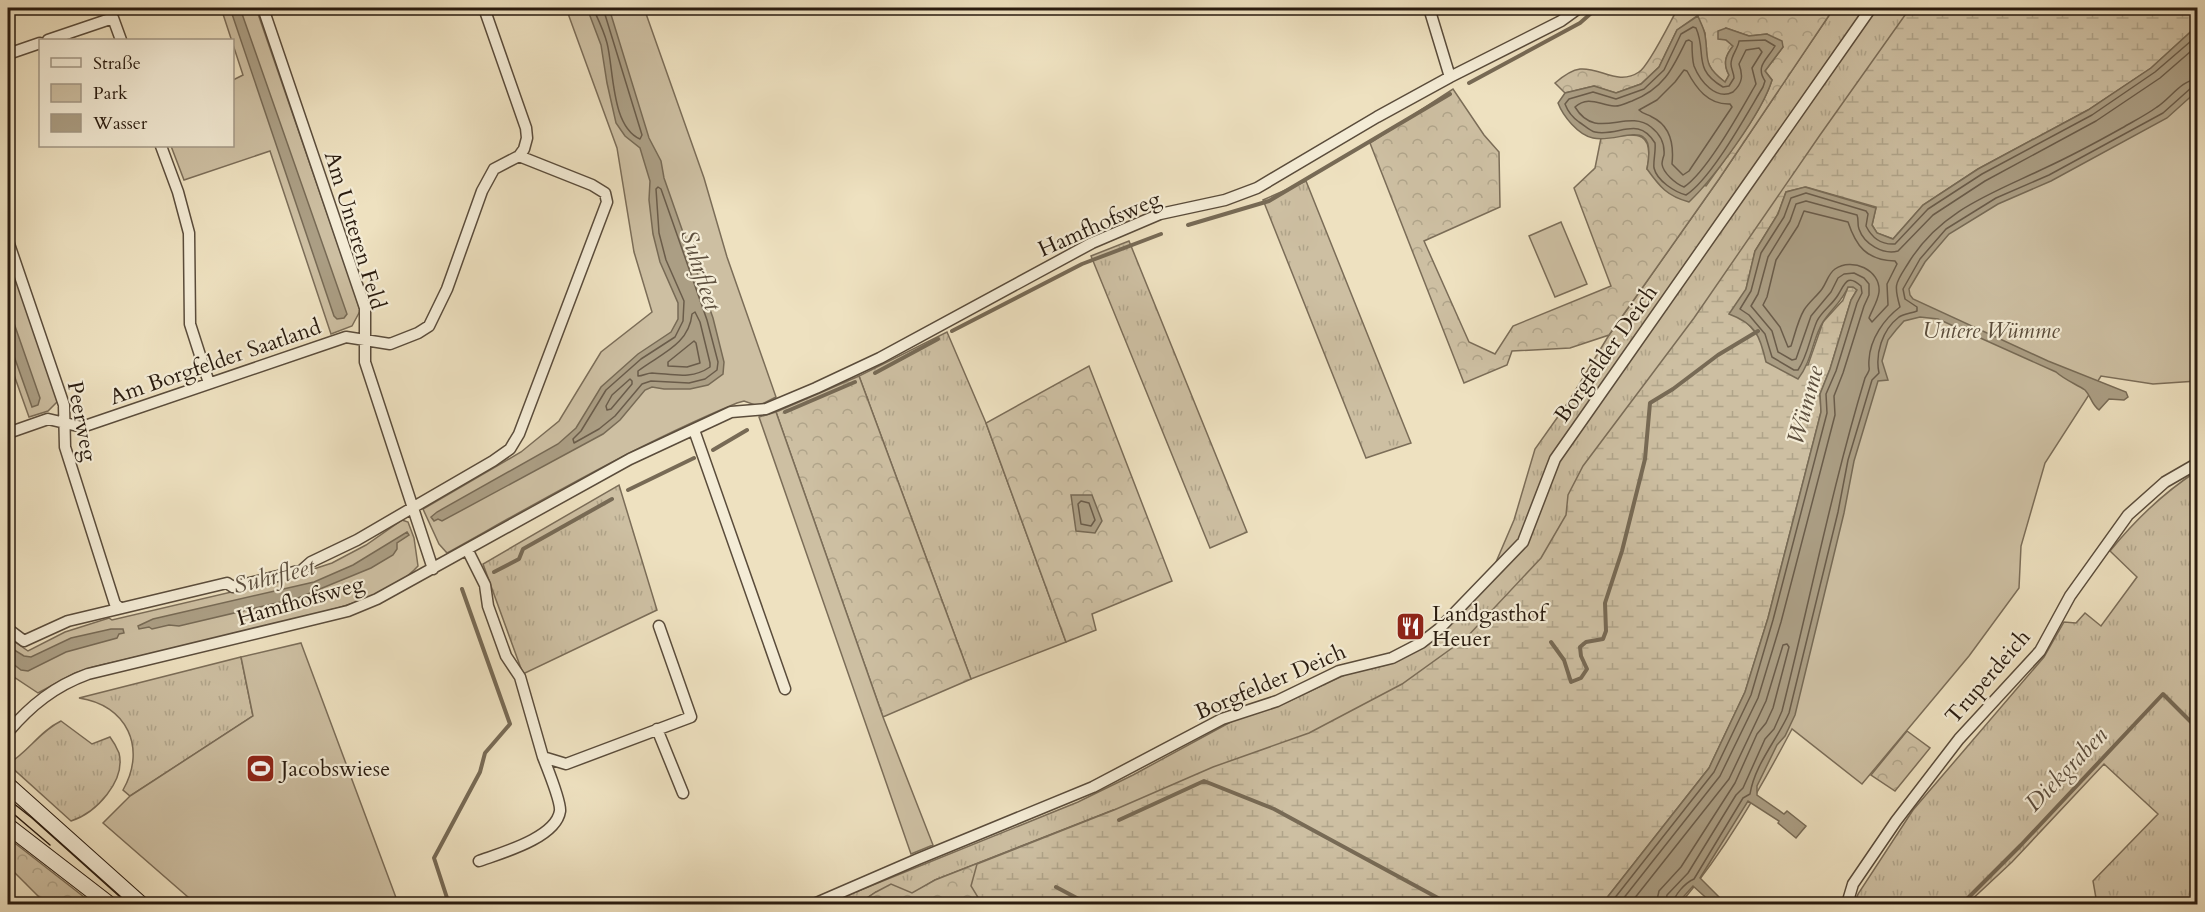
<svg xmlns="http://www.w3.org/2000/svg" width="2205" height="912" font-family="Cardo,serif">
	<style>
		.grass { fill: url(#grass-tufts); stroke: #7b6d58; stroke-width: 1.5 }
		.forest { fill: url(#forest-crowns); stroke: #7b6d58; stroke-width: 1.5 }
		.wetland { fill: url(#wetland-marsh); stroke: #7b6d58; stroke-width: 1.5 }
		.park { fill: #cdbfa2; stroke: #7b6d58; stroke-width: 1.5 }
		.water { fill: #ab9e84; stroke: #776a55; stroke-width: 1.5 }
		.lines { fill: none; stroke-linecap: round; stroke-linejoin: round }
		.shore { stroke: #6a5c4a; stroke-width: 1.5 }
		.stream { stroke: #776a55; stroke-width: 4 }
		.street-casing { stroke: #5a4c3b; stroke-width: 13 }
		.secondary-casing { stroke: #291b0f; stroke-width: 17 }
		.street { stroke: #f4ecd6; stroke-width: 10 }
		.secondary { stroke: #f4ecd6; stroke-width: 15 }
		.tram { stroke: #291b0f; stroke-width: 1.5 }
		.labels { text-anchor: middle; stroke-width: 4.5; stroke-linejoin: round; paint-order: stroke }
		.street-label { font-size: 22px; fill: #291b0f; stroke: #f4ecd6 }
		.park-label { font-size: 22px; font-style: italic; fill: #5a4c3b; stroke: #f4ecd6 }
		.poi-label { font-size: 22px; fill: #291b0f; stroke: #f4ecd6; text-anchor: start }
		.water-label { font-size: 24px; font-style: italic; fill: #5d4f3e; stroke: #f4ecd6 }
	</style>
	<defs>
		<pattern id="grass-tufts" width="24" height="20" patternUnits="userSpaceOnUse" patternTransform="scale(1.5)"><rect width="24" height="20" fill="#cdbfa2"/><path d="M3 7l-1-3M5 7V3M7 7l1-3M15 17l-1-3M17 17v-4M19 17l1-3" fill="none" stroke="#b0a48a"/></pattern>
		<pattern id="forest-crowns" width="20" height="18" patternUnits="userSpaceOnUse" patternTransform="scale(1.5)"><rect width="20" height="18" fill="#cdbfa2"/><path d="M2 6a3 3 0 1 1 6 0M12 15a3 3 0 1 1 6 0" fill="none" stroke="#b0a48a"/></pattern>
		<pattern id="wetland-marsh" width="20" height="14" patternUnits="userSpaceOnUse" patternTransform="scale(1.5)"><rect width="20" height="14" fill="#cdbfa2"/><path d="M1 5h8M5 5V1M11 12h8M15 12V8" fill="none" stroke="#b0a48a"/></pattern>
	</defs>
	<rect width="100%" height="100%" fill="#eee1c0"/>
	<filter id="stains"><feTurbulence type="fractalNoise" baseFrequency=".00333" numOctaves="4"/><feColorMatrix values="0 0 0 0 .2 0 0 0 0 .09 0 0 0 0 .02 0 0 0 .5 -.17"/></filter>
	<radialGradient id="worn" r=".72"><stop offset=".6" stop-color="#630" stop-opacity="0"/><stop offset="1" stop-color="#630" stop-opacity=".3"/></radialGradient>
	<path class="grass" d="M1834,8H2197L2088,110L1978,169L1855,200L1806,187L1602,904L1113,810L935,880L912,894L876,892L858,904H826L1078,802L1133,775L1238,718L1289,701L1351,672L1386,665L1423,647L1487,583L1514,520L1535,449L1569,401L1609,335L1719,179Z
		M1306,181L1411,443L1366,458L1263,200Z
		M1129,241L1247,532L1210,548L1091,256Z
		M947,332L986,423L1066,642L971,679L859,376Z
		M2197,471V904H2097L2093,881L2158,814L2104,764L2012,862L1967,904H1854L1858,894L1913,810L2044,657L2064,622L2076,623L2085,613L2101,626L2137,577L2110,551C2136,519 2163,493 2197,471Z
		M619,485L657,610L523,674L483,564Z
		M241,657L253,716L130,796L123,790C147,748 127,705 79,698Z
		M61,721L92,744L110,737C113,741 117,748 119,753C126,781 96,813 71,821L8,764C28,752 40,731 61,721Z"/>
	<path class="forest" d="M1678,8H1834L1719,179L1609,335L1570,348L1512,351L1507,365L1464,383L1370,143L1453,89L1484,135L1499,152L1500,207L1424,241L1469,342L1495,354L1513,326L1611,286L1574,188L1595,168L1601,138C1631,135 1656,125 1647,169L1706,186C1726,157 1762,112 1772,80L1765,71L1783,47L1767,34L1749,36L1726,28V40L1733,46C1725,56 1723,64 1729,75L1725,82L1713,73L1707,60L1705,33L1697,16L1677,30L1659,67L1641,84L1616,93L1594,86L1565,93L1555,83C1562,77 1571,70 1580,69C1600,67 1618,86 1639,72C1649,66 1671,20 1678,8Z
		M1089,366L1172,581L1092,614L1096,630L1066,642L986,423Z
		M859,376L971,679L883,717L776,412Z
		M1907,731L1930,748L1895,791L1871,775Z
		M1114,810L1048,904H858L876,892L891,884L912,893L935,880Z
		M8,839L16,844L93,904H46L8,866Z"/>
	<path class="wetland" d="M1910,8H2197V26L2151,68L2088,110L1978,169L1923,205L1893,239L1877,233L1872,225L1876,207L1806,187L1786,192L1778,214L1755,251L1746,289L1744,319L1760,338L1767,362L1808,365L1823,322L1843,300L1848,287H1853L1857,290L1851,300L1830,369L1820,394L1821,412L1768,618L1745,692L1709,768L1602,904H982L971,886L977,864L1114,810L1213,767L1309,733L1402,684L1466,638L1541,558L1566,515L1568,495L1583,466L1694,318L1820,135Z"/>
	<path class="park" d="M221,8H256L356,297L360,311L352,326L331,334L270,151L184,180L171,146H232L233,80L243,75Z
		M566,8H644L704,178L727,257L776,397L758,406L744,401L737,403C636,445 542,500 447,553L439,544L423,509L521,452L559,421L601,352L652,312L634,252L617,148Z
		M2197,60V381L2153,384L2101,376L2045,463L2021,546L2019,588L1969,656L1862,784L1792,729C1759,791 1725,851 1680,904H1628L1731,771L1884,276Z
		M1561,222L1587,284L1555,297L1529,236Z
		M8,255L57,396V402L48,411L29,417L8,358Z
		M776,412L883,717L933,845L911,854L759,417Z
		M402,520L408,522L414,538L418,566C388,600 315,614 271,625C212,640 153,653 93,667L75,673L38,693L8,673V637L28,651L65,632L109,618L112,620L274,582L332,563L366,545Z
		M301,643L398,903L196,904L103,823L130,796L253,716L241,657Z"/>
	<path class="water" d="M230,8H240L347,314L344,318L337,319L334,316Z
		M587,8H609L649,138L661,161L664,178L713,318L724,362L723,374L708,385L690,389H664L652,387L645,390L620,420L603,434L442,521L438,519L434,521L431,517L437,512L558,444L576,428L601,387L638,354L671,332L678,319V303L660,262L653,234L649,200L650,181L643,158L640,148L625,136L616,123L607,83L601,45Z
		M1698,16C1700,22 1704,28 1705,35C1709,59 1702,64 1725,82L1729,75C1723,64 1725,56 1733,46L1726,40L1718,39V31L1726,28L1749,36L1767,34L1782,41L1783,47L1765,71L1772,80C1762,113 1714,178 1689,202C1667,196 1660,187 1647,169C1658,113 1620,144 1593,138C1578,135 1563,116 1558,103L1565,93L1594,86L1616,93L1641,84L1659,67L1677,30Z
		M2197,26V91L2167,118L2051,181L1998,204L1949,234L1925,262L1909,289L1910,295L1913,299L2048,361L2126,392L2128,397L2124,400L2109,399L2099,410C2091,404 2091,396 2085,390C2076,384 2065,380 2056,372L1938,319L1920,317L1904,321L1896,330L1888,340L1882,361L1888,380L1878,381L1854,461L1844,513L1795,715L1785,736L1777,745L1757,786V795L1784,814L1787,811L1806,826L1796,838L1778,823L1779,821L1748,801L1700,878L1726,904H1713L1693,886L1677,904H1602L1709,768L1745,692L1768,618L1821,412L1820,394L1830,369L1851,300L1857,290L1853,287H1848C1842,302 1831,309 1823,322C1812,340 1813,359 1798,379L1766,362C1760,336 1756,324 1729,314L1746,289L1755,251L1778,214L1786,192L1805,187L1876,208L1872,225L1877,233L1893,239L1923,205L1978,169L2088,110L2151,68Z
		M8,306L40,398L38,405L32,407L8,339Z
		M1071,495H1092L1102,521L1095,533L1076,531Z
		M407,532L409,535L397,543V549L393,555L371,568L298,598L179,626L169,625L152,629L149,627L139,629L138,626L153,619L314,582L353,565Z
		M111,629H123L124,633L119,634L117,638L66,652L28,671L21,670L8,660V646L24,656L31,657L71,638Z"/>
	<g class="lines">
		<path class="shore" d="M593,8C598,19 604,31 607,43C614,70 611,126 640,139L642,135L603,8
			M1693,27L1696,28C1707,53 1692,69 1723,87L1729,86L1734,78C1734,73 1731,69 1731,64C1731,55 1738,49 1739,41L1765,40L1775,46C1767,60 1755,66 1765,81L1763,87C1746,115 1712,178 1686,195C1675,192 1657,181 1654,168C1653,162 1656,151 1655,143C1638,115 1619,137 1595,132C1590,131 1584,125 1579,122C1572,117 1568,112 1565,104L1569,99L1593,92L1616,99L1644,89L1664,70L1681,34Z
			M1689,40L1692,42C1692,50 1692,59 1694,66C1700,81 1716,101 1733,92C1743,83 1743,75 1739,64L1746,50L1759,48L1762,52L1752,68L1756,84C1741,110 1707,172 1684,187C1676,184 1663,173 1662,164C1662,161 1663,158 1664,155C1665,143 1660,134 1651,127C1627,108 1596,142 1575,107C1588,95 1600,105 1614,106C1620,107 1626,103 1632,101C1663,89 1672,70 1686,41Z
			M1684,70L1687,71C1696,88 1708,105 1730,104L1732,107L1689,171L1683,175L1672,164C1674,145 1671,126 1652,117C1647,114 1643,114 1639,110L1657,100L1675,82Z
			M658,187L661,189L707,320L718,362L717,370L705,379L689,383L651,381L642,384L615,416L599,429L574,443L573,439L581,431L606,390L641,359L675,337L683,321L684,301L666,260L659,233L656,189Z
			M1804,211L1848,222C1856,246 1866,260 1895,261L1897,264L1887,284L1888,305L1872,322L1869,318C1872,310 1878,301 1879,292C1881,270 1852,257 1835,269C1828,274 1827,282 1822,289C1817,296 1809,302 1804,310C1798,320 1795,334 1791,346L1788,347L1780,327L1763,305L1767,297L1776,260L1798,226Z
			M695,312L700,322L710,363V367C691,380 673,374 652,373C647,373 643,376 638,376V371C660,354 689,345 692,314Z
			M694,341L696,343L700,363L687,367L668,366V362Z
			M630,379L632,381V384L611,409L607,410L606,406L612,395Z
			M1081,501L1089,503L1095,520L1091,526L1081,524L1078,504Z
			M1610,904L1714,772L1751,695L1773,620L1827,413L1826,394L1836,371L1857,303L1862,293L1861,286C1847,273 1845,284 1838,295C1832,305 1822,311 1817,321C1810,337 1808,355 1798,370H1794L1772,357L1765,334L1749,315L1740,309L1751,291L1761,253L1784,217L1791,198L1806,193L1866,211L1868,214L1866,226C1872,238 1881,245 1895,244L1928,209L1982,174L2092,115L2155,72L2198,35
			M1619,904L1720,776L1758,698L1781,622L1835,415L1834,396L1843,373L1864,306L1869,295V284L1864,278L1854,273L1844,274L1838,278L1831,292L1811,316L1796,359L1792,360L1778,352L1772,331L1751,306L1758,294L1768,257L1790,221L1796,204L1806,201L1857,215C1859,220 1857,224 1859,229C1864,244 1883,255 1898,251L1933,215L1985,181L2096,121L2160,78L2198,45
			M1630,904L1729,779L1766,701L1783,645L1787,644L1789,647L1773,708L1766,723L1757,734L1735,783L1681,867L1659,891L1656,904
			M1665,904L1667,895L1688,873L1736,795L1743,788L1765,739L1774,729L1782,711C1810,600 1832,487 1865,378C1872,366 1868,372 1869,360C1870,339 1884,319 1900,307C1893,283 1896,283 1909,262C1941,210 1993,193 2045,168C2071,156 2097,142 2122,128C2134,121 2146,115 2157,107C2170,99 2181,80 2198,79
			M1673,904C1674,895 1685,883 1694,879L1743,798L1750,794C1755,764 1777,740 1789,713L1838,512L1848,460L1872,380L1879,373C1875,354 1882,330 1899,317C1904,314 1912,313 1917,311V307L1905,299L1903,289L1920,259L1946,229L1996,198L2049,175L2163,113L2191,88L2198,87"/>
		<path class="stream" d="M1469,83L1580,23L1597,8
			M1188,225L1269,201L1450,94
			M952,331L1082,264L1161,234
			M875,373L938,339
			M785,412L855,382
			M713,450L747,430
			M628,490L694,458
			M494,572L519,559L523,549L612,499
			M1551,642L1564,660L1571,682L1581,678L1587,669L1581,656L1580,647L1586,642L1603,639L1606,631L1605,603L1622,551L1645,459L1650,403L1673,389L1718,355L1758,331
			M1119,820L1204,781L1274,809L1449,904
			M1056,887L1088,904
			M449,904L434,858L480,772L485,753L510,724L462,589
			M1962,904L2021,845L2163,694L2198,729"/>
		<defs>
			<path id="street" d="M263,8L365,308V362L433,569
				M1429,8L1450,77
				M48,40L113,18L121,40
				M8,54L40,43
				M161,146L178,192L189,233L190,324L209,383
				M8,241L64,405L65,447L115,604L120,608
				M694,430L785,689
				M8,433L48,419L82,427L346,337L390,344L418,333L429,326L447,289L482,191L494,169L519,156L524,149L527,138L526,128L484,8
				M468,551L485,585L488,606L506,656L520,677L543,757L566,764L691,717L659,626
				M8,629L24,641L68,621L227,583L233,587L302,570L311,562L357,540L493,461L510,449L519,434L607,202L605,193L592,185L519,156
				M657,729L683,793
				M8,732C31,705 55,686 88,674L348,611L377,599L630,459L731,412L766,409L816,388L880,358L1092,243L1160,214L1225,200L1257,188L1377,117L1450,77L1561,21L1579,8
				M479,861C501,853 556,838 560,811C561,802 547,767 543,757
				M814,904L918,859L1093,787L1222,719L1277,701L1339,671L1392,658L1421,643L1439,629L1523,542L1555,459L1871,8
				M1847,904L1853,884L1896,821L1959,739L2040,651L2070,596L2128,515L2165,482L2198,463"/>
			<path id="secondary" d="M8,785L141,904
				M8,826L109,904"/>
		</defs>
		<use href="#street" class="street-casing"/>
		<use href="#secondary" class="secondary-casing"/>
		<use href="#street" class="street"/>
		<use href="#secondary" class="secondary"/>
		<path class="tram" d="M8,799L32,818L128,904
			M9,810L50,845"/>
	</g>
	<defs>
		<symbol id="restaurant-square" viewBox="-11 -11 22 22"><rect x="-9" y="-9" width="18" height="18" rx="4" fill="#8f2418" stroke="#f4ecd6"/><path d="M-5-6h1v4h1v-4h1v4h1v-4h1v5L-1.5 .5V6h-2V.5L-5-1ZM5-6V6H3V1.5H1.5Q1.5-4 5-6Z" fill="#fff"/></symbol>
		<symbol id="stadium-square" viewBox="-11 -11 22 22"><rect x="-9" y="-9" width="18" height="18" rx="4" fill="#8f2418" stroke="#f4ecd6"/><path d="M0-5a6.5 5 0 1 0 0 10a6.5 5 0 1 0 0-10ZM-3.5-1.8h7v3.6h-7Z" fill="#fff"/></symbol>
	</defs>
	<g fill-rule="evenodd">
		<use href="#restaurant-square" x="1394" y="610" width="33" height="33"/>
		<use href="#stadium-square" x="244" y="752" width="33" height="33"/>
	</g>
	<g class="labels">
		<g class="street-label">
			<text transform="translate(1099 223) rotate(-24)" y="8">Hamfhofsweg</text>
			<text transform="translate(356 230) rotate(73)" y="8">Am Unteren Feld</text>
			<text transform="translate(1605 353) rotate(-55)" y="8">Borgfelder Deich</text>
			<text transform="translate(215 361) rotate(-19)" y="8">Am Borgfelder Saatland</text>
			<text transform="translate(83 421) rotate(79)" y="8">Peerweg</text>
			<text transform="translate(300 600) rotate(-16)" y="8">Hamfhofsweg</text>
			<text transform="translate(1987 676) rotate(-49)" y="8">Truperdeich</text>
			<text transform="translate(1270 681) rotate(-23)" y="8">Borgfelder Deich</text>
		</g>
		<g class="park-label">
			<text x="1991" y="338">Untere Wümme</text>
		</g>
		<g class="poi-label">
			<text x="1432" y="621">Landgasthof<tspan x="1432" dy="25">Heuer</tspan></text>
			<text x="281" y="776">Jacobswiese</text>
		</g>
		<g class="water-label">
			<text transform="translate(701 270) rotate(72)" y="8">Suhrfleet</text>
			<text transform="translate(1805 405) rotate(-75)" y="8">Wümme</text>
			<text transform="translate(274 576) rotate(-14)" y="8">Suhrfleet</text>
			<text transform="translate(2066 769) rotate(-46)" y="8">Diekgraben</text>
		</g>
	</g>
	<rect width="2205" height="912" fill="none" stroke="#eee1c0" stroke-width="30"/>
	<rect x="9" y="9" width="2187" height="894" fill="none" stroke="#291b0f" stroke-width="3"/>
	<rect x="15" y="15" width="2175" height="882" fill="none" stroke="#291b0f" stroke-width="1.5"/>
	<rect x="39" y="39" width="195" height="108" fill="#f4ecd6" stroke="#a39886" stroke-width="1.5"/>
	<rect x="51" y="58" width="30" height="9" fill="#f4ecd6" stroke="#a39886" stroke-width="1.5"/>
	<text x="93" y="69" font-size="18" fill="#291b0f">Straße</text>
	<rect x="51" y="84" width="30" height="18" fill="#cdbfa2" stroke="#a39886" stroke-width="1.5"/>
	<text x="93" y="99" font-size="18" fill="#291b0f">Park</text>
	<rect x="51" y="114" width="30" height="18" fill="#ab9e84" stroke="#a39886" stroke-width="1.5"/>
	<text x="93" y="129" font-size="18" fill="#291b0f">Wasser</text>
	<rect width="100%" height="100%" filter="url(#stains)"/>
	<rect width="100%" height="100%" fill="url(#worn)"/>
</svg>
